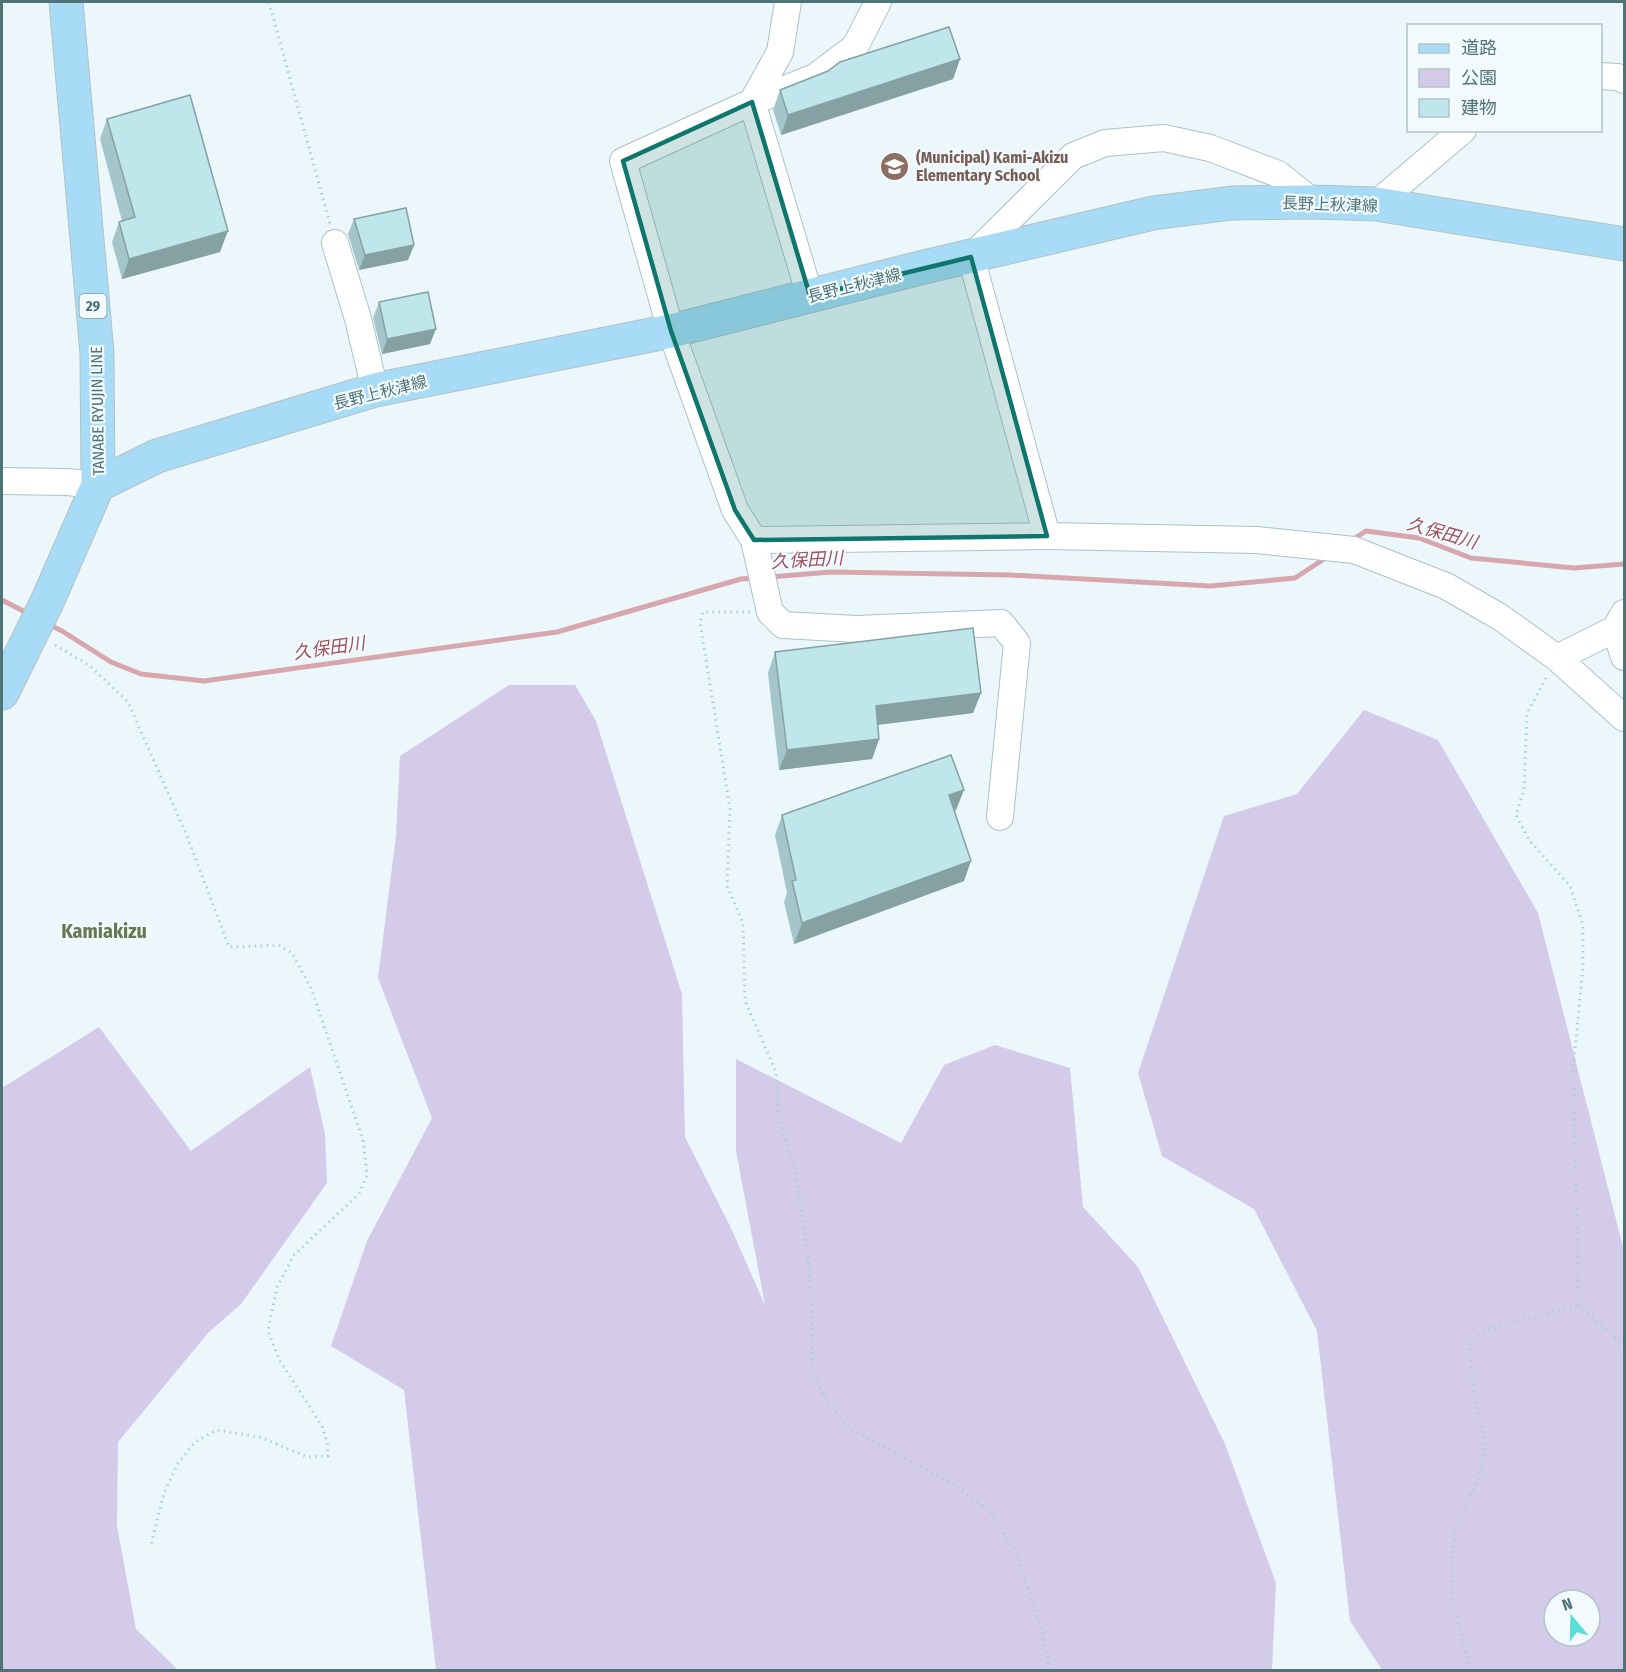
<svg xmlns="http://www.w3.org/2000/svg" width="1626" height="1672" font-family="'Fira Sans Condensed','Noto Sans JP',sans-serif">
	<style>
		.green { fill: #d4caea; fill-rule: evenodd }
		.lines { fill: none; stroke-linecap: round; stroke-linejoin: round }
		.stream { stroke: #d7a7ad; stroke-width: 5 }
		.minor-casing { stroke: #a9c3c7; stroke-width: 28 }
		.major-casing { stroke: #b2c2c3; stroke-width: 35 }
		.path { stroke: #a7d1d6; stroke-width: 3; stroke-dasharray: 1.5 4.5; stroke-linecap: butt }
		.minor { stroke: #fff; stroke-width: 26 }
		.major { stroke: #a8dcf6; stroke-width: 33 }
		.wall { fill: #a4c6ca }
		.shaded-wall { fill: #86a1a4 }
		.building { fill: #bfe6eb; stroke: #86a1a4; stroke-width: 1.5 }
		.marked { fill: #0f766e; fill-opacity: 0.2; stroke: #0f766e; stroke-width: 4.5; stroke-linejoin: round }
		.labels { text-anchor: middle; stroke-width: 4.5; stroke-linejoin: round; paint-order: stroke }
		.shield { fill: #f2fafe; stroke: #809ca0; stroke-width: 1.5 }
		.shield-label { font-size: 15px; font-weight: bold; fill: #4f7477 }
		.education-label { font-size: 16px; font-weight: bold; fill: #785e54; stroke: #f2fafe; text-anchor: start }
		.street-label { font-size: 16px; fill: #4f7477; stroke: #f2fafe }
		.water-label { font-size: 18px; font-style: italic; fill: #9d535c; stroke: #f2fafe }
		.quarter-label { font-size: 20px; font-weight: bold; fill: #6a7755; stroke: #f2fafe }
	</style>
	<rect width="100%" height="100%" fill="#ecf7fc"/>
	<path class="green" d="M509,685H575L596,721L682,994L685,1137L730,1226L765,1305L736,1151V1059L901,1143L944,1065L995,1045L1070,1068L1083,1207L1138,1267L1225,1444L1276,1583L1272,1670H436L404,1390L331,1346L367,1241L432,1118L378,978L396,836L400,756Z
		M1364,710L1438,740L1538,913L1624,1251V1670H1382L1350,1621L1317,1331L1254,1209L1162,1156L1138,1073L1224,816L1297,794ZM1554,1600H1590V1636H1554Z
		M99,1027L191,1151L310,1067L325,1134L327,1183L241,1304L208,1333L118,1442L117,1526L136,1629L178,1670H2V1088Z"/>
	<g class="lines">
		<path class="stream" d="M1352,540L1366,531L1419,538L1471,558L1574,568L1624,564
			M770,577L831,572L1010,575L1211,586L1295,578L1327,557
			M2,600L29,614
			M48,624L62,631L111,662L141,674L204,681L557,632L741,579L755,578"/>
		<defs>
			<path id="minor" d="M788,2L780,52L752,102L810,296
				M878,2L855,47L815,77L752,102L623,161L671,331L735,510L754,540L770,612L783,625L856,629L1001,623L1017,643L1000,817
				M1600,76L1618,77L1624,80
				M1376,204L1463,130
				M335,243L358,319L375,390
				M2,481L67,482L98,485
				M1047,536L971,257L1073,156L1105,143L1164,138L1210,148L1278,174L1313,202
				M754,540L1047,536L1257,540L1354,550L1446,586L1500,617L1557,658L1624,718
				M1615,629L1624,657
				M1557,658L1615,629L1624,613"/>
			<path id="major" d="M98,485L157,456L375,390L671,331L920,268L1153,213L1232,203L1313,202L1376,204L1624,244
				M2,693L47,602L98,485L97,353L66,2"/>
		</defs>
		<use href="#minor" class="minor-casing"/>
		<use href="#major" class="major-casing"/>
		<path class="path" d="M269,2L330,224
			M750,612H703L700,622L730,809L727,886L743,923L745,1001L776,1072L778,1114L796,1173L808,1256L812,1320V1368L828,1403L849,1428L953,1484L991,1512L1016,1553L1042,1632L1050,1670
			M55,645L89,665L128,702L187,836L229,947L278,945L292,953L311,988L363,1140L367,1175L359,1194L294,1255L277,1287L268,1331L280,1361L322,1426L328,1446V1456L307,1457L260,1437L217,1430L195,1442L178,1463L164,1493L150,1548
			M1546,678L1527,713L1524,789L1516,815L1529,840L1570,886L1583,925V967L1573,1071L1579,1305L1624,1345
			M1470,1670L1451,1594L1454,1535L1480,1474L1485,1441L1474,1394L1469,1345L1485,1330L1579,1305"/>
		<use href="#minor" class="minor"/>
		<use href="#major" class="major"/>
	</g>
	<path class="wall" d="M960,59L953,79L781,135L773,110L780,90Z
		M107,119L220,252L122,279L112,242L119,222L122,221L100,139Z
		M354,219L414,245L408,260L359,270L348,234Z
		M379,302L430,344L382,354L373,318Z
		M775,652L981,693L973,713L878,725L879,739L872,759L779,770L768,673Z
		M956,810L954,811L964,881L794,944L784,902L787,893L775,835L782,815Z"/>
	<path class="shaded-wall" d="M960,59L953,79L781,135L788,115Z
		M228,231L220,252L122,279L129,259Z
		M414,245L408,260L359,270L365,255Z
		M436,329L430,344L382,354L387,339Z
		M981,693L973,713L868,726L876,706Z
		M879,739L872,759L779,770L787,750Z
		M964,790L956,810L941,816L949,795Z
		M971,861L964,881L794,944L802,923Z"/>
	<path class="building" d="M949,27L960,59L788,115L780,90L828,71L840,62Z
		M190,95L228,231L129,259L119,222L135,217L107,119Z
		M406,208L414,245L365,255L354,219Z
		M428,292L436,329L387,339L379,302Z
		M973,628L981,693L876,706L879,739L787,750L775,652Z
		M951,755L964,790L949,795L971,861L802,923L792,881L796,880L782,815Z"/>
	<path class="marked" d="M752,102L810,296L971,257L1047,536L754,540L735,510L671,331L623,161Z"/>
	<defs>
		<symbol id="school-disc" viewBox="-11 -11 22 22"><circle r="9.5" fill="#8d6e63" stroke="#f2fafe"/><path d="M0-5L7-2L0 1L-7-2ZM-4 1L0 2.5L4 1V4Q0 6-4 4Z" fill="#fff"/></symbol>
	</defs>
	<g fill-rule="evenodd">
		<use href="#school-disc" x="878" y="150" width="33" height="33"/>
	</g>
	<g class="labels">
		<rect class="shield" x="79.5" y="294" width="27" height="24" rx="4.5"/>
		<g class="shield-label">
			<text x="93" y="311">29</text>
		</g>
		<g class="education-label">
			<text x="916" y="163">(Municipal) Kami-Akizu<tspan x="916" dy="18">Elementary School</tspan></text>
		</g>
		<g class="street-label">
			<text transform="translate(1330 204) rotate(2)" y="6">長野上秋津線</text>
			<text transform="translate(854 285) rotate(-14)" y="6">長野上秋津線</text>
			<text transform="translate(380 392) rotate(-14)" y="6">長野上秋津線</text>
			<text transform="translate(97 411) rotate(-91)" y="6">TANABE RYUJIN LINE</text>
		</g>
		<g class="water-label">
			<text transform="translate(1442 533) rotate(16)" y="6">久保田川</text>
			<text transform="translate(807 560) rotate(-3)" y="6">久保田川</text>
			<text transform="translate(329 648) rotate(-8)" y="6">久保田川</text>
		</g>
		<g class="quarter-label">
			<text x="104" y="938">Kamiakizu</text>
		</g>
	</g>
	<rect width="1626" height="1672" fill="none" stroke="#4f7477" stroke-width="6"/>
	<rect x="1407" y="24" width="195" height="108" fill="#f2fafe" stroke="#b1c4c8" stroke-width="1.5"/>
	<rect x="1419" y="44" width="30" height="9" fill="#a8dcf6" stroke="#b1c4c8" stroke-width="1.5"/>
	<text x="1461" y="54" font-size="18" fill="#4f7477">道路</text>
	<rect x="1419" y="69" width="30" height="18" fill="#d4caea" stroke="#b1c4c8" stroke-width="1.5"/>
	<text x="1461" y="84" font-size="18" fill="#4f7477">公園</text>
	<rect x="1419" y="99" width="30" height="18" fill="#bfe6eb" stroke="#b1c4c8" stroke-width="1.5"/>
	<text x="1461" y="114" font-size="18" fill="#4f7477">建物</text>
	<g transform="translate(1572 1618) rotate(341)"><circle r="28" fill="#f2fafe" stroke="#b1c4c8" stroke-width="1.5"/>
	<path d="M0-4.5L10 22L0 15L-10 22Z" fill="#58dfd6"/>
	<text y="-9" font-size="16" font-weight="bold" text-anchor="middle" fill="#4f7477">N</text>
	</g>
</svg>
